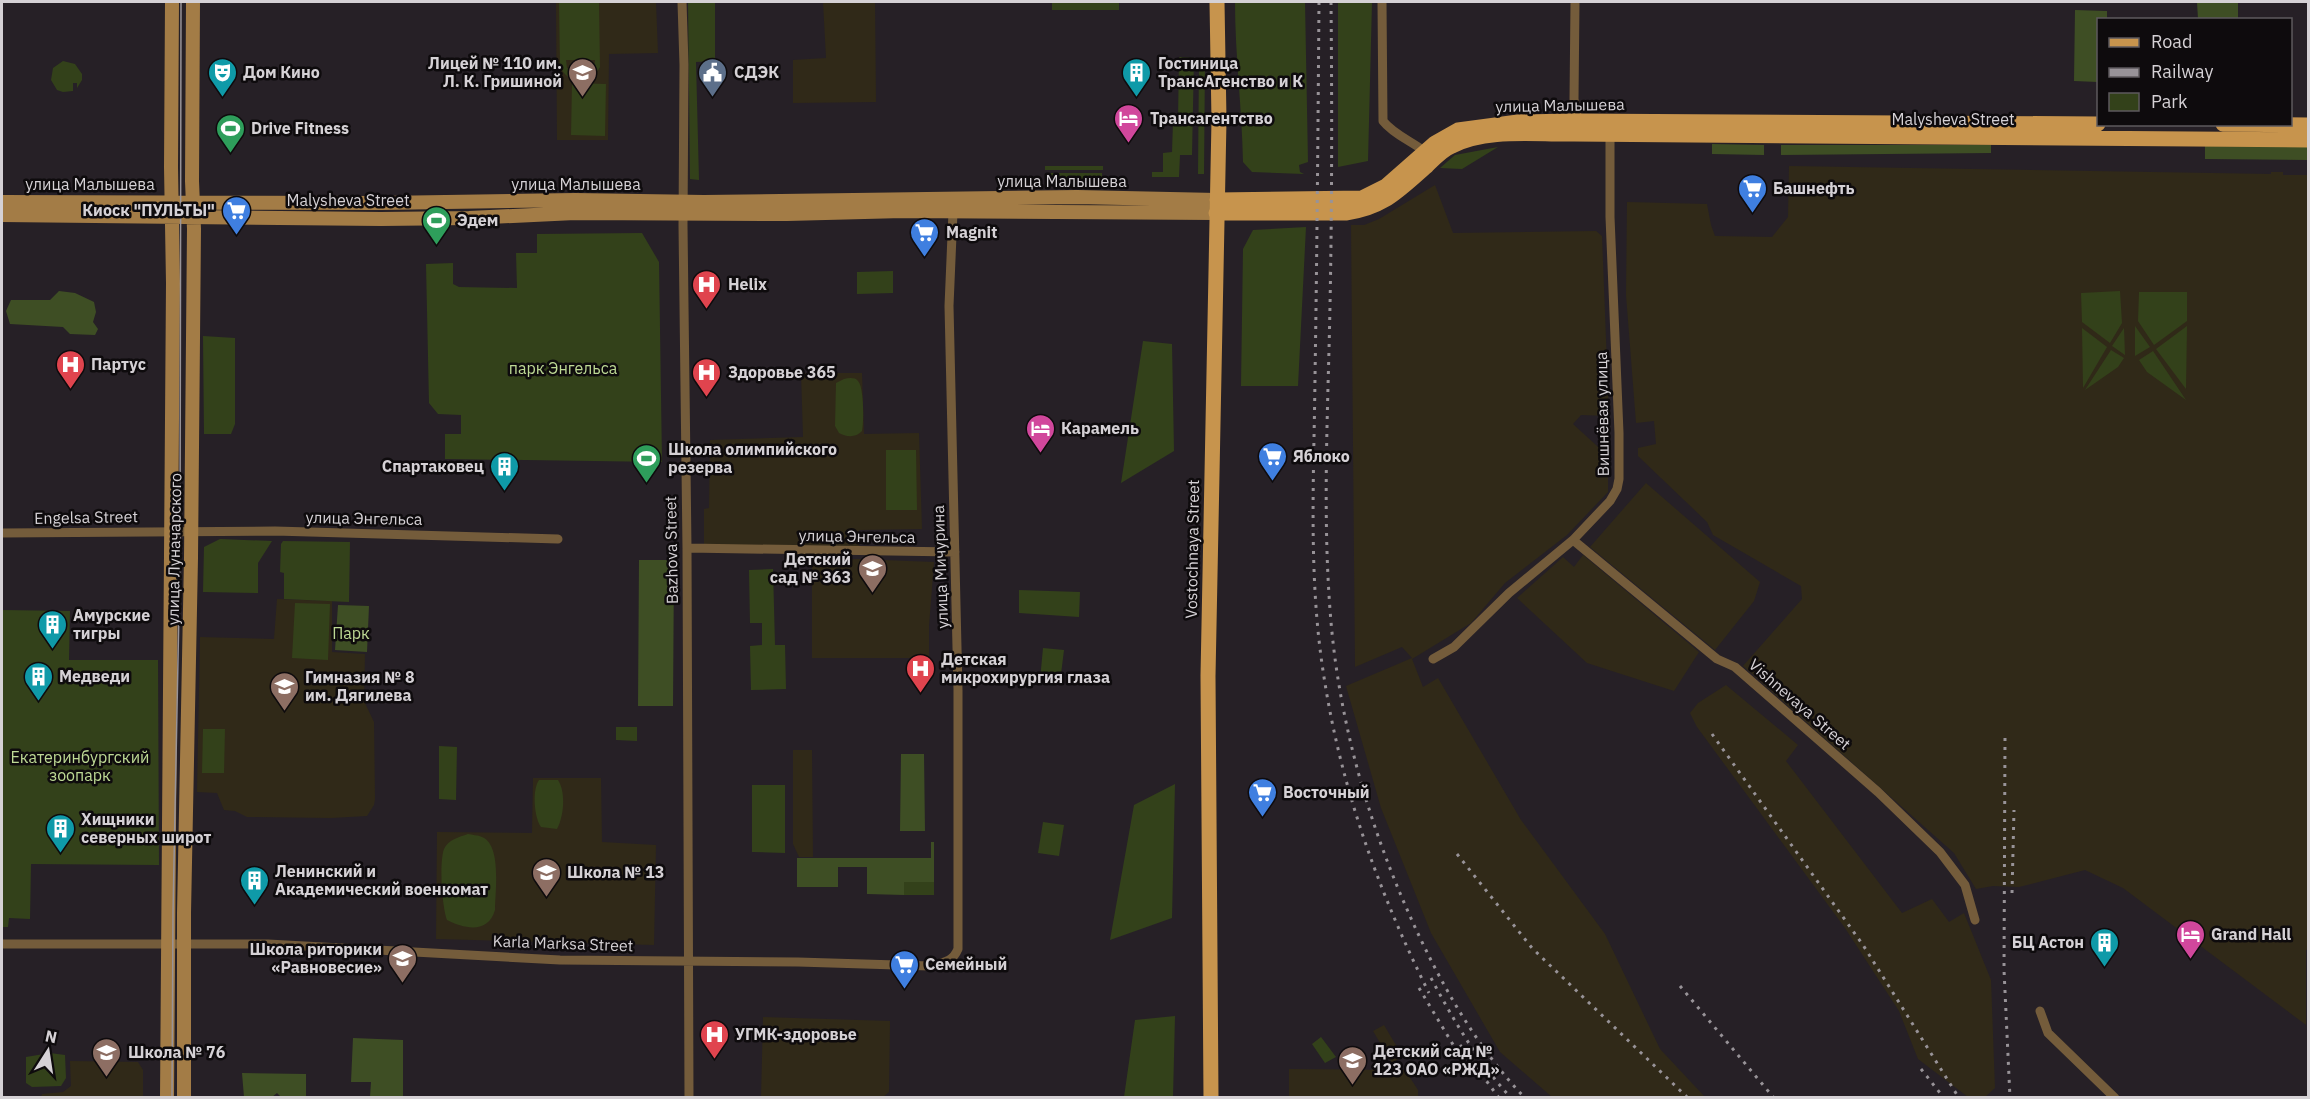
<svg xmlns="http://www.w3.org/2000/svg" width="2310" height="1099" font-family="'IBM Plex Sans',sans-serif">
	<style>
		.industrial { fill: #302918 }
		.green { fill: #33411a; fill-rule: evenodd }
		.forest { fill: #3e4e24 }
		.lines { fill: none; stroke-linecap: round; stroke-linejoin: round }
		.minor { stroke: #745c3b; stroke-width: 9 }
		.secondary { stroke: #a37c46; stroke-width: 14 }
		.primary { stroke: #c7944d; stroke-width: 15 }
		.tram { stroke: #989398; stroke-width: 1.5 }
		.rail { stroke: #989398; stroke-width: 3; stroke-dasharray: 3 6; stroke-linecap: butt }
		.labels { text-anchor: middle; stroke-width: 5; stroke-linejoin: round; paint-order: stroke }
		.poi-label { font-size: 16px; font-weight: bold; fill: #d5d1d5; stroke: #0e0b0d; text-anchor: start }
		.street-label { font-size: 16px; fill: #d5d1d5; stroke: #0e0b0d }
		.park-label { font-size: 16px; fill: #beda95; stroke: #0e0b0d }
	</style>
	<rect width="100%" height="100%" fill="#262026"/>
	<path class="industrial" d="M556,2H656L658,53L609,54L608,140H557Z
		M823,2H875L876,102L793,103V60L826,58Z
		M1789,166L2271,174V172H2283V175H2308V949L2306,950V1025L2123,888L2085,870L2019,887L1993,886L1976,889L1954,853L1743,666L1802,599L1801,586L1713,535L1707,522L1638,456V448L1656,444L1654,421L1636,423L1626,295L1627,202L1707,204L1711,225L1715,236L1772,237L1788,217Z
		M1435,185L1453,233L1596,231L1602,236L1609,416L1581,415L1573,424L1608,456V492L1567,535L1505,583L1471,623L1412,659L1423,687L1438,678L1521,820L1605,934L1660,1049L1705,1097H1552L1500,1052L1431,933L1381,808L1346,686L1412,658L1402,647L1355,667L1351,225H1364L1379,219Z
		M801,373H862L864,434L919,433L922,529L859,530V546L704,545V509L709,508L710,440L803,437Z
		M1646,483L1760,582L1754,601L1715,650L1590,547Z
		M1583,555L1699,652L1674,691L1587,663L1517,598L1563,557L1574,567Z
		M857,559L934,562L929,626V658H812V562Z
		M277,599L332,601V652L365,654L364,701L374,722L375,799L374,805L367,816L331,818L247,817L235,811L224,810L217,793L197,792L200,637L274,639Z
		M1726,685L1798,745L1786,761L1902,913L1932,899L1949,922L1964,913L1991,980L1995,1088L1985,1097H1968L1918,1059L1899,1011L1845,928L1697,727L1690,713L1698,703Z
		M793,750H812L813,857H799L793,844Z
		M533,778H601L602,842L656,845L654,945L436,939L437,832L532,833Z
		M763,1017L890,1021L889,1092L882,1098L761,1097Z
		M1384,1025L1403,1057L1392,1063L1373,1031Z
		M70,1061L138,1062L143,1070V1097H41L42,1094L63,1092L71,1086Z
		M1289,1069L1405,1070L1418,1090V1097H1289Z"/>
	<path class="green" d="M559,2L565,3L599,2L600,67C591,85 567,85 560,66ZM566,60H595L594,68L582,75L567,68Z
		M688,2H715V61L696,62L699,180L690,179Z
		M1052,2H1119V10H1052Z
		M1235,2H1305L1308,162L1299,165L1300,172L1304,174L1252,172L1243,162C1242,108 1235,55 1235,2Z
		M1338,2H1372L1368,161L1338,167Z
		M1179,57L1194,58L1192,155H1180L1179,177H1152V172H1163V153L1172,152L1173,122L1178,121Z
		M1199,59H1205L1204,174H1198Z
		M63,61L75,64L82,74V80L77,88V83H73V91L63,92L57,90L51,80L53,68Z
		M572,83L606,84L605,136L571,135Z
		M1498,147L1462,169L1440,168L1455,155Z
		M1045,166H1103V170H1045Z
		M1045,173H1102V180H1045Z
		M1306,227L1298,386H1241L1243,249L1253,230Z
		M642,233L659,262L662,462L445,459V434H461V415L438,414L429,403L426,264L453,263V284L459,287L517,288L516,253H537V234Z
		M893,271V293L857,294V272Z
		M2120,291L2122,323L2110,343L2082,322L2081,293Z
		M2139,292H2187V321L2154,345L2138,321Z
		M2135,326L2150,347L2135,356Z
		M2187,326L2186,389L2156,349Z
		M2082,328L2107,347L2083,388Z
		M2124,328L2125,355L2112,346Z
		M203,336L235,338V424L231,434H204Z
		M1143,341L1172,344L1174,451L1121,483Z
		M2111,350L2124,358L2118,367L2085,390Z
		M2153,351L2186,400L2147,372L2139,360Z
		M844,379C849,378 855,377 858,381C864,387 864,422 862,431C856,438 846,437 839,433L835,426L836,383Z
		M886,450H916L917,510H886Z
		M220,539L272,541L258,563V593L203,592L204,547Z
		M283,541L350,542L349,602L284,599V573L280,572L281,544Z
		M773,569L775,645H785L786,689L751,690L750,646L762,645V623H750L749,570Z
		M1019,590L1080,592L1079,617L1019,613Z
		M295,603L330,604L328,660L292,658Z
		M2,610L70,611L69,660H158L159,865L31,864L30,919L9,918L8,927H2Z
		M1043,648L1064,650L1060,682L1040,680Z
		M616,727H637V741L616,740Z
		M203,729H225L224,773H202Z
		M439,746L457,747L456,800L439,799Z
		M539,780H558C566,792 564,816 557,829L541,827C534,817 532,790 539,780Z
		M1175,784L1172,918L1110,940L1134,805Z
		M752,785H785V853L752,852Z
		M1043,822L1064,825L1059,856L1038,853Z
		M468,834C472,835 478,835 482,837C502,845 495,892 495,910C488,934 465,929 447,920C442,907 439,863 444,849C448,840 459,837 468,834Z
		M904,882H934V895H904Z
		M1175,1016L1173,1097H1124L1135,1020Z
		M1321,1037L1336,1057L1325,1063L1312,1044Z
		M50,1053L65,1055L66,1078L61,1086L32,1087L26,1083V1057Z"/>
	<path class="forest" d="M2197,2H2238V19H2198Z
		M2075,10L2107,11V19L2098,20V82L2074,81Z
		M1712,144L1764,145V155L1712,154Z
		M1781,145H1991V153L1781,155Z
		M2205,146L2308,147V160L2205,159Z
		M59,291L75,293L94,302L96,312L93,322L98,329L95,335L70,334L63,327L10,324L6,311L11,300H50Z
		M639,560H674L673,706H638Z
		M338,605L369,606L367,652L335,650Z
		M901,754H924L925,831H900Z
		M931,842H934V882H904V895L867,894V867H838V887H797V858H931Z
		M353,1038L403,1040V1097H370L371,1082H351Z
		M242,1073L306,1074V1097H281L277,1093L272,1097H244Z"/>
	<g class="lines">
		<path class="minor" d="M682,2L684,65L683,225L687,548L689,1098
			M1382,2L1383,121C1393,134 1411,141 1424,151
			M1575,2L1574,99L1578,121L1580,124
			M2,533L275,531L558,539
			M1573,540L1717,659L1735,667L1878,792L1940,852L1965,885L1975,920
			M687,548L955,552
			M1433,659L1454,647L1509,593L1573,540L1610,501L1617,489L1619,479V433L1610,217V132
			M2,944H268L560,960L798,962L930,966C943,962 952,963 958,949V690L949,306L953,212
			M2040,1011L2048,1033L2115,1098"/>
		<path class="secondary" d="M2,202L381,203L575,200L704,202L1077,197L1217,200
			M2,215L381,219L469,218L575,213L787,214L903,211L1216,213
			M167,1098L173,283L171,167L172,2
			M184,1098V913L191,558L194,229L192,181L193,2"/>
		<path class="primary" d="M2223,124L2308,125
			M1217,200L1362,198L1386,186L1435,143L1458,130L1518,122L1570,121L2098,124
			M1216,213H1346C1384,208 1399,190 1427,166C1434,159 1442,150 1452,146C1487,128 1536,135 1574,134L2308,140
			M1211,1098L1208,676L1219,120L1217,2"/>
		<path class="tram" d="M172,1098L173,913L180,558L181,2"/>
		<path class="rail" d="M1319,2C1318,127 1317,252 1315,377C1314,477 1308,578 1324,677C1341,788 1379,893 1429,993
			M1331,2C1332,103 1332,204 1330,306C1328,411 1322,517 1331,622C1340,726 1370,829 1414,925C1442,986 1478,1049 1525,1098
			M1712,734L1863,945L1959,1098
			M2005,738L2004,970L2010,1098
			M1457,854L1532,948L1688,1098
			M2012,893L2014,810
			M1431,978C1454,1021 1478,1062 1511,1098
			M1680,986L1774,1098
			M1419,988L1461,1058
			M1460,1045L1499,1098
			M1921,1069L1944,1098"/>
	</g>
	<defs>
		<symbol id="theatre-pin" viewBox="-11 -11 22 30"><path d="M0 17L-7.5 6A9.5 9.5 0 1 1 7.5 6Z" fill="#0f9aa8" stroke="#0e0b0d"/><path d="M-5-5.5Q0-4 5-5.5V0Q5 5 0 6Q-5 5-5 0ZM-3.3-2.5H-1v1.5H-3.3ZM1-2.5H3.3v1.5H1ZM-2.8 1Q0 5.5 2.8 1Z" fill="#fff"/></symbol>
		<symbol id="school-pin" viewBox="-11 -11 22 30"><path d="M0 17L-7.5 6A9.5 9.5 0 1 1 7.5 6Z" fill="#8d6e63" stroke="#0e0b0d"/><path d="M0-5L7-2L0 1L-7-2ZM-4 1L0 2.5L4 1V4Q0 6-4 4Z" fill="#fff"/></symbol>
		<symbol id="civic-pin" viewBox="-11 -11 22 30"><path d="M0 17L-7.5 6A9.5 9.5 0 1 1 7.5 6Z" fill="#5c6f8a" stroke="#0e0b0d"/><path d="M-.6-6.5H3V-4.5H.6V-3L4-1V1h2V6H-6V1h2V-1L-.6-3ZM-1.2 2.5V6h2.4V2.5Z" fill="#fff"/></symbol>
		<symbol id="building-pin" viewBox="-11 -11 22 30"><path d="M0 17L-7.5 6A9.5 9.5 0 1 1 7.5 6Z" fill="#0f9aa8" stroke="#0e0b0d"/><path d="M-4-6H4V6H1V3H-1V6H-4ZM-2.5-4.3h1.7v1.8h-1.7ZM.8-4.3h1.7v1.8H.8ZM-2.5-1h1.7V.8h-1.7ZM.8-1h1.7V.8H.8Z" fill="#fff"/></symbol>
		<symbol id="hotel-pin" viewBox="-11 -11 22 30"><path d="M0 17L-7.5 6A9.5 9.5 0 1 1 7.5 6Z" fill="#d1479c" stroke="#0e0b0d"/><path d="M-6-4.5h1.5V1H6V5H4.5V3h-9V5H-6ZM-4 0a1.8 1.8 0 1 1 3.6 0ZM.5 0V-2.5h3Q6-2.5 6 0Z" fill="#fff"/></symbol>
		<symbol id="stadium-pin" viewBox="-11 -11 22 30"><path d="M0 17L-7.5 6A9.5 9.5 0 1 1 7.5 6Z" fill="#2e9e5b" stroke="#0e0b0d"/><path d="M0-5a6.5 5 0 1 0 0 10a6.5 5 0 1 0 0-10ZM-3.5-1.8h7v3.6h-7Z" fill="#fff"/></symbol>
		<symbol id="supermarket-pin" viewBox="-11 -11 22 30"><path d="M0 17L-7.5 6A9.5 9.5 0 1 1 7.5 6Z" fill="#3f7fe0" stroke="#0e0b0d"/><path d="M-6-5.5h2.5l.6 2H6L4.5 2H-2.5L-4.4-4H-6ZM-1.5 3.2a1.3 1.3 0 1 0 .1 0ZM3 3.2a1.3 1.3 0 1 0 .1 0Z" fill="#fff"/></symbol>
		<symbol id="hospital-pin" viewBox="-11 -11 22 30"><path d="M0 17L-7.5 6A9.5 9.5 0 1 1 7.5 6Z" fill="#e0444e" stroke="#0e0b0d"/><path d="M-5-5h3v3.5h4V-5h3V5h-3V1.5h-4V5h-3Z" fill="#fff"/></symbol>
	</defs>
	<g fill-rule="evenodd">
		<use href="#theatre-pin" x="206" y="56" width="33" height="45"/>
		<use href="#school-pin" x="566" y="56" width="33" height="45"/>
		<use href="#civic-pin" x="696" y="56" width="33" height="45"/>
		<use href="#building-pin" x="1120" y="56" width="33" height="45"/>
		<use href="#hotel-pin" x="1112" y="102" width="33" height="45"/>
		<use href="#stadium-pin" x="214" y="112" width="33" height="45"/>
		<use href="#supermarket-pin" x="1736" y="172" width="33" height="45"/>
		<use href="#supermarket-pin" x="220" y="194" width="33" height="45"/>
		<use href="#stadium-pin" x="420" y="204" width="33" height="45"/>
		<use href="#supermarket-pin" x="908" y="216" width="33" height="45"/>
		<use href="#hospital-pin" x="690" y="268" width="33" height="45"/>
		<use href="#hospital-pin" x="54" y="348" width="33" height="45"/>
		<use href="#hospital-pin" x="690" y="356" width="33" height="45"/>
		<use href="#hotel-pin" x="1024" y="412" width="33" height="45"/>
		<use href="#supermarket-pin" x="1256" y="440" width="33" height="45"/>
		<use href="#stadium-pin" x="630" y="442" width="33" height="45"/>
		<use href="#building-pin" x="488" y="450" width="33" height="45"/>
		<use href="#school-pin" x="856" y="552" width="33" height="45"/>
		<use href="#building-pin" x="36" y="608" width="33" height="45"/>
		<use href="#hospital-pin" x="904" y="652" width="33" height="45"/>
		<use href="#building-pin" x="22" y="660" width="33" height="45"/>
		<use href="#school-pin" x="268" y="670" width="33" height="45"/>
		<use href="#supermarket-pin" x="1246" y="776" width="33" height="45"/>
		<use href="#building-pin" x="44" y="812" width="33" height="45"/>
		<use href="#school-pin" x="530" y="856" width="33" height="45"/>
		<use href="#building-pin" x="238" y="864" width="33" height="45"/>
		<use href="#hotel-pin" x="2174" y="918" width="33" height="45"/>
		<use href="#building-pin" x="2088" y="926" width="33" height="45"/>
		<use href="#school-pin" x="386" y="942" width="33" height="45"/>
		<use href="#supermarket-pin" x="888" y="948" width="33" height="45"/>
		<use href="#hospital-pin" x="698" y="1018" width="33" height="45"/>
		<use href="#school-pin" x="90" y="1036" width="33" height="45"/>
		<use href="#school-pin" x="1336" y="1044" width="33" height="45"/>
	</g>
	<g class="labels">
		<g class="poi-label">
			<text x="562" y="69" text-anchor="end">Лицей № 110 им.<tspan x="562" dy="18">Л. К. Гришиной</tspan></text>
			<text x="1158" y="69">Гостиница<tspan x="1158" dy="18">ТрансАгенство и К</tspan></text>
			<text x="243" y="78">Дом Кино</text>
			<text x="734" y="78">СДЭК</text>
			<text x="1150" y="124">Трансагентство</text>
			<text x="251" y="134">Drive Fitness</text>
			<text x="1773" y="194">Башнефть</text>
			<text x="215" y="216" text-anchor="end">Киоск "ПУЛЬТЫ"</text>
			<text x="457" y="226">Эдем</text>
			<text x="946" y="238">Magnit</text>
			<text x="728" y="290">Helix</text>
			<text x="91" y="370">Партус</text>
			<text x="728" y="378">Здоровье 365</text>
			<text x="1061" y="434">Карамель</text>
			<text x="668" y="455">Школа олимпийского<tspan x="668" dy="18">резерва</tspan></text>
			<text x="1293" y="462">Яблоко</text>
			<text x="484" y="472" text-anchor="end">Спартаковец</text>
			<text x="851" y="565" text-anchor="end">Детский<tspan x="851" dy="18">сад № 363</tspan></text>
			<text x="73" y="621">Амурские<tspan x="73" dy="18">тигры</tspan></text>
			<text x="941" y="665">Детская<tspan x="941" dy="18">микрохирургия глаза</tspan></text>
			<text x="59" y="682">Медведи</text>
			<text x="305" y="683">Гимназия № 8<tspan x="305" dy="18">им. Дягилева</tspan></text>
			<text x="1283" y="798">Восточный</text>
			<text x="81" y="825">Хищники<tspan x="81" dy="18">северных широт</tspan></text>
			<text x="275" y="877">Ленинский и<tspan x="275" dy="18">Академический военкомат</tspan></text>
			<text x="567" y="878">Школа № 13</text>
			<text x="2211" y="940">Grand Hall</text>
			<text x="2084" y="948" text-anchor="end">БЦ Астон</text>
			<text x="382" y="955" text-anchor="end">Школа риторики<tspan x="382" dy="18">«Равновесие»</tspan></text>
			<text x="925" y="970">Семейный</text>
			<text x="735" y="1040">УГМК-здоровье</text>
			<text x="1373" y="1057">Детский сад №<tspan x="1373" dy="18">123 ОАО «РЖД»</tspan></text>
			<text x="128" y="1058">Школа № 76</text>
		</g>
		<g class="street-label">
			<text transform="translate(1560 105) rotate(-1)" y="6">улица Малышева</text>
			<text x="1953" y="125">Malysheva Street</text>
			<text x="1062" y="187">улица Малышева</text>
			<text x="90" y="190">улица Малышева</text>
			<text x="576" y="190">улица Малышева</text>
			<text x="348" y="206">Malysheva Street</text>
			<text transform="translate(1602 414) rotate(-91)" y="6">Вишнёвая улица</text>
			<text transform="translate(86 517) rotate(-1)" y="6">Engelsa Street</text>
			<text transform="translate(364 518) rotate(1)" y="6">улица Энгельса</text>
			<text transform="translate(857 536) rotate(1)" y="6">улица Энгельса</text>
			<text transform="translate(174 549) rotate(-89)" y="6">улица Луначарского</text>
			<text transform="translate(1192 549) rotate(-89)" y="6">Vostochnaya Street</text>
			<text transform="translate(671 550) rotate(-91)" y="6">Bazhova Street</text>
			<text transform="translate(940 567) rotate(-92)" y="6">улица Мичурина</text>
			<text transform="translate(1800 704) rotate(41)" y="6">Vishnevaya Street</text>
			<text transform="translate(563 943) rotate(2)" y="6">Karla Marksa Street</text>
		</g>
		<g class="park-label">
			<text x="563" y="374">парк Энгельса</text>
			<text x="351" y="639">Парк</text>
			<text x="80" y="763">Екатеринбургский<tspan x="80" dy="18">зоопарк</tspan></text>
		</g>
	</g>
	<rect width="2310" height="1099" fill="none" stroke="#d5d1d5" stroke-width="6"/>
	<rect x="2097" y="18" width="195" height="108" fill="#0e0b0d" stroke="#5e5a5d" stroke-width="1.5"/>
	<rect x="2109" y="38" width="30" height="9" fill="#c7944d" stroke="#5e5a5d" stroke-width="1.5"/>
	<text x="2151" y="48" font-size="18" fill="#d5d1d5">Road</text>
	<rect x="2109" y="68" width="30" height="9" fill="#989398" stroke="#5e5a5d" stroke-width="1.5"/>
	<text x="2151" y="78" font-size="18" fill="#d5d1d5">Railway</text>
	<rect x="2109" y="93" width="30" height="18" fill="#33411a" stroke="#5e5a5d" stroke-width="1.5"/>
	<text x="2151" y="108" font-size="18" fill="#d5d1d5">Park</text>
	<g transform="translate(48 1051) rotate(12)" stroke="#0e0b0d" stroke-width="4.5" paint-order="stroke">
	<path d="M0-4.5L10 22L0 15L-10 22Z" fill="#d5d1d5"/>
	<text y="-9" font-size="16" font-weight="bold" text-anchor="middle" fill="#d5d1d5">N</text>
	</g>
</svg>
